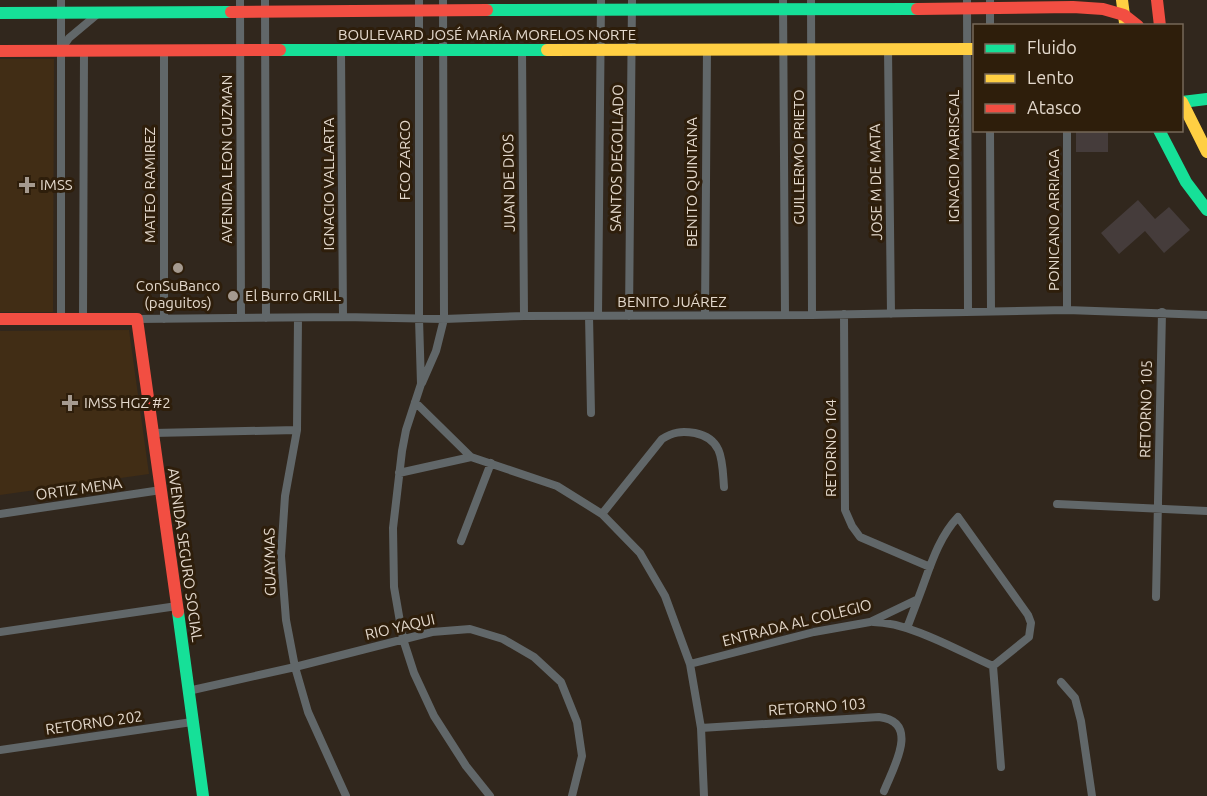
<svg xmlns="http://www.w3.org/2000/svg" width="1207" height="796" font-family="Ubuntu,sans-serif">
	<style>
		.built { fill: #412d15 }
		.building { fill: #453c3b }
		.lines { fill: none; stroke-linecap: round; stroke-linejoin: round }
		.street { stroke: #616769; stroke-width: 8 }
		.fast { stroke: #16e098; stroke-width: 12 }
		.slow { stroke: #ffcf43; stroke-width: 12 }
		.jam { stroke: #f24e42; stroke-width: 12 }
		.poi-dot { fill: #a59a8f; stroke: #2e1e0b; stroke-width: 2 }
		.labels { text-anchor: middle; stroke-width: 6; stroke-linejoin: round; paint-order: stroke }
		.street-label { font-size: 15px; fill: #e3d8cc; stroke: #2e1e0b }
		.poi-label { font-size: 15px; fill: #e3d8cc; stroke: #2e1e0b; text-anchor: start }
	</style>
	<rect width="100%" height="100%" fill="#31271d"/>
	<path class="built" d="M0,59H54L53,312H0Z
		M129,330L149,474L0,495V331Z"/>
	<path class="building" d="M1076,130H1108V152H1076Z
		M1138,200L1155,219L1169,207L1190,230L1164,253L1145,231L1119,254L1101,233Z"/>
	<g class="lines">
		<path class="street" d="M61,0V319
			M240,0L241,318
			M265,0L266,318
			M419,0V319L421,384L406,430L402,451L393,528L394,587L403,639L414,673L434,716L466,766L490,796
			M783,0L785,315
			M811,0L812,315
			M967,0L968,311
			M990,26V0
			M888,49L891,314
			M522,50L524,316
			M60,51L69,38L100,12
			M341,51L343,317
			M990,130L991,311
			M1067,130V310
			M844,314L845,510L852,526L860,537L930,567
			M705,315L707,49
			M589,316L591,413
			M598,316L601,0
			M629,316L632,0
			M298,318L297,430L285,496L281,556L286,620L295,667L308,712L346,796
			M83,319L84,51
			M137,319L343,317L444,319L524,316L812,315L1067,310L1207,315
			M164,319V51
			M422,383L436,351L444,319L443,0
			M415,402L471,457L557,486L602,514L640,553L665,596L690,664L701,728L704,796
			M153,433L297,430
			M399,473L471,457
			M1057,504L1207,511
			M0,514L161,490
			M602,514L662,439C673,432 681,431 695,433C724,439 722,462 724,487
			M461,541L491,463
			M1156,597L1162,312
			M873,622C909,622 959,651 993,666L1001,767
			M907,628L918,599
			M0,632L177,606
			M690,664L814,632L870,622L918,599C929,571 937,539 958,517L1028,615L1031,623L1029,637L993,666
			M1061,682L1075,698L1081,721L1092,796
			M188,691L295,667L432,632L470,629L503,639L534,657L561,682L577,722L582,756L572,796
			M701,728L879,717C921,722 893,768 884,791
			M0,750L192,722"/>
		<path class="fast" d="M487,10L917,9
			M0,13L231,12
			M280,50H547
			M1182,102L1207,99
			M1159,130L1186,182L1207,210
			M178,612L203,796"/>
		<path class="slow" d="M1122,0L1125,23
			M547,50L974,49
			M1182,102L1207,152"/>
		<path class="jam" d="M1157,0L1160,26
			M917,9L1073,7L1103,9L1124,15L1138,26
			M231,12L487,10
			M0,51L280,50
			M0,319H137L178,612"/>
	</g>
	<g class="poi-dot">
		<path d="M24 176h6v6h6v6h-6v6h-6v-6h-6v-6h6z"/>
		<circle cx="178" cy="268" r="6"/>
		<circle cx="233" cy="296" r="6"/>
		<path d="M67 394h6v6h6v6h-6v6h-6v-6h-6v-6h6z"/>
	</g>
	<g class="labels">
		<g class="street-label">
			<text x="487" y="40">BOULEVARD JOSÉ MARÍA MORELOS NORTE</text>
			<text transform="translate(954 156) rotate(-90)" y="5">IGNACIO MARISCAL</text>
			<text transform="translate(799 157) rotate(-90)" y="5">GUILLERMO PRIETO</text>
			<text transform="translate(617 158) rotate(-89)" y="5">SANTOS DEGOLLADO</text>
			<text transform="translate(227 159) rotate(-90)" y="5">AVENIDA LEON GUZMAN</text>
			<text transform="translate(405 160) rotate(-90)" y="5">FCO ZARCO</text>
			<text transform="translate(692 182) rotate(-90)" y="5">BENITO QUINTANA</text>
			<text transform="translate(876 182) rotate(-91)" y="5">JOSE M DE MATA</text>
			<text transform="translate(509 183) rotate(-91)" y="5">JUAN DE DIOS</text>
			<text transform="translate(329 184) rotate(-90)" y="5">IGNACIO VALLARTA</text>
			<text transform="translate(150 185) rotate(-90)" y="5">MATEO RAMIREZ</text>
			<text transform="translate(1054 220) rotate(-90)" y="5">PONICANO ARRIAGA</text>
			<text x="672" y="307">BENITO JUÁREZ</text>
			<text transform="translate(1146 409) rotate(-89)" y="5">RETORNO 105</text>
			<text transform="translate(831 448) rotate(-90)" y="5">RETORNO 104</text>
			<text transform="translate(79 489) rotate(-8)" y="5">ORTIZ MENA</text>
			<text transform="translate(185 555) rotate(82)" y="5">AVENIDA SEGURO SOCIAL</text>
			<text transform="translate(270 562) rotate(-91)" y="5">GUAYMAS</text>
			<text transform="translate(797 623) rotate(-14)" y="5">ENTRADA AL COLEGIO</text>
			<text transform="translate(400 627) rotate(-13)" y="5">RIO YAQUI</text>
			<text transform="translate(817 707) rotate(-4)" y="5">RETORNO 103</text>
			<text transform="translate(94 723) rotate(-8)" y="5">RETORNO 202</text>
		</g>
		<g class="poi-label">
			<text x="40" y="190">IMSS</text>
			<text x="178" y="291" text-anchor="middle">ConSuBanco<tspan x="178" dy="17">(paguitos)</tspan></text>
			<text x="245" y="301">El Burro GRILL</text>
			<text x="84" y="408">IMSS HGZ #2</text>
		</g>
	</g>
	<rect x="973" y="24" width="210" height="108" fill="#2e1e0b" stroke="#766858" stroke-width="1.5"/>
	<rect x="985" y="44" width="30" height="9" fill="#16e098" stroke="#766858" stroke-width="1.5"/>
	<text x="1027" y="54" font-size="18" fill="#e3d8cc">Fluido</text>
	<rect x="985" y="74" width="30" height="9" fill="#ffcf43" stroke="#766858" stroke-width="1.5"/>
	<text x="1027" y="84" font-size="18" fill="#e3d8cc">Lento</text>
	<rect x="985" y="104" width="30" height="9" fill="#f24e42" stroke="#766858" stroke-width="1.5"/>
	<text x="1027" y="114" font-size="18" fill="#e3d8cc">Atasco</text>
</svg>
